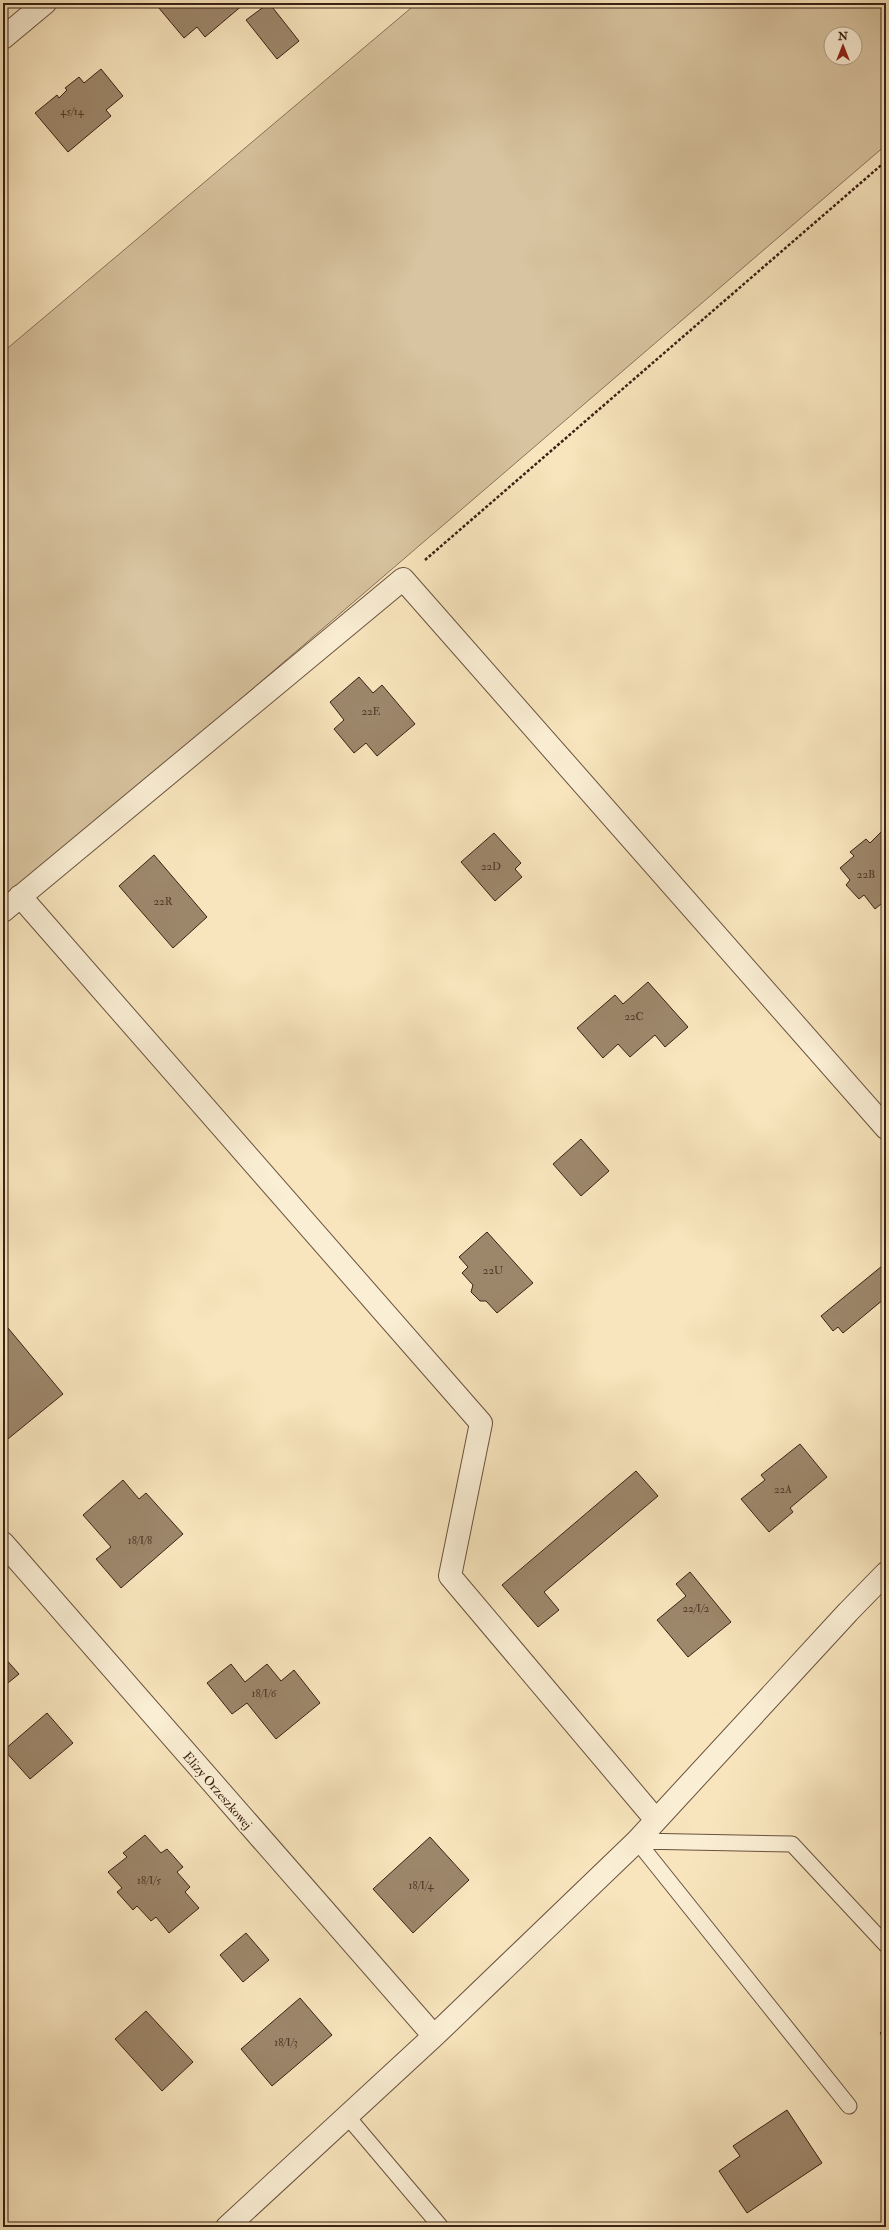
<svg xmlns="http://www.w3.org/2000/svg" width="889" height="2230" font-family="'IM FELL Double Pica',serif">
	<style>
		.green { fill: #d8c4a0; stroke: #89725a; fill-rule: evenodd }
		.building { fill: #9d876b; stroke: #3a2113 }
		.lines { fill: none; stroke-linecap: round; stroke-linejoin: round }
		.service-casing { stroke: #6a523e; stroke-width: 17 }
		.minor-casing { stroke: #6a523e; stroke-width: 24 }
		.path { stroke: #3a2113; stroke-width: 2.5; stroke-dasharray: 3 2; stroke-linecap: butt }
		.service { stroke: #faeed4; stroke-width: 15 }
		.minor { stroke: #faeed4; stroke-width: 22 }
		.labels { text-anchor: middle; stroke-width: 4; stroke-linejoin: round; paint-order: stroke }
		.number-label { font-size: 11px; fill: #533a29 }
		.street-label { font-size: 13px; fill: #3a2113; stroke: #faeed4 }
	</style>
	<rect width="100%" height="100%" fill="#f8e5bd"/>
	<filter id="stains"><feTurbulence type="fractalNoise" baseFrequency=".005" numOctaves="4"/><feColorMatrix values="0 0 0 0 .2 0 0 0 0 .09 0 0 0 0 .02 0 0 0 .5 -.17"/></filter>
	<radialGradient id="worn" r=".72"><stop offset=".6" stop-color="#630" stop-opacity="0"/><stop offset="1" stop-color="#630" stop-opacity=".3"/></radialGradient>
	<path class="green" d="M417,3H886V145L3,903V352ZM831,34H855V58H831Z"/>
	<path class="building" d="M163,3H243L244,4L205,37L197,27L184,38L158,7Z
		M269,3L299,41L277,59L246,20Z
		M101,69L123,96L106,110L111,116L68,152L35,113L57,95L59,98L67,90L65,88L79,77L84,83Z
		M359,677L373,693L382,685L415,724L377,756L366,743L354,753L334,729L344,720L330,702Z
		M883,830L886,833V900L875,909L864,895L859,899L846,885L850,880L840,868L854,856L850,852L866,839L870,843Z
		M494,833L521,863L515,869L522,877L495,901L461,862Z
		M154,855L207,917L173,948L119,886Z
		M648,982L688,1027L665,1047L655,1035L630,1057L618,1044L603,1058L577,1028L615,995L623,1004Z
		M581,1139L609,1171L581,1196L553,1164Z
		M487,1232L533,1283L497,1313L486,1301H480L471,1292L473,1285L462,1273L468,1267L459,1257Z
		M882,1266L886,1270V1302L884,1299L843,1333L838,1327L833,1331L821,1316Z
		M3,1322L63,1394L3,1443Z
		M800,1444L827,1477L790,1508L793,1512L769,1532L741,1499L765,1480L761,1475Z
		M636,1471L658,1496L544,1592L559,1610L538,1627L502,1585Z
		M123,1480L139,1499L146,1493L183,1534L121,1588L96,1559L111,1547L83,1515Z
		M690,1572L731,1622L688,1657L657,1620L686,1596L676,1584Z
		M3,1656L19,1674L3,1687Z
		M231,1664L245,1682L267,1664L281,1681L294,1670L320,1703L276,1739L247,1703L232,1714L207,1683Z
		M47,1713L73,1743L30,1779L4,1750Z
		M145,1835L161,1853L167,1849L183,1867L177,1872L190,1887L185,1892L199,1908L169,1933L156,1917L151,1921L137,1906L133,1910L117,1892L122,1888L108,1872L127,1857L123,1853Z
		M430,1837L469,1880L413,1933L373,1889Z
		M246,1933L269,1960L243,1982L220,1955Z
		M300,1998L332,2035L272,2086L241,2049Z
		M146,2011L193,2062L162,2091L115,2039Z
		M886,2028V2041L880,2033Z
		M787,2110L822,2163L747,2213L719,2171L740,2156L733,2146Z"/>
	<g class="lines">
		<defs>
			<path id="service" d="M849,2106L637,1841L792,1844L886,1945
				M347,2116L441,2227"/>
			<path id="minor" d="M3,38L45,3
				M20,896L481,1423L450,1576L656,1820
				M3,911L403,579L886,1128
				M3,1543L434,2036
				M227,2227L434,2036L637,1841L848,1612L886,1573"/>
		</defs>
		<use href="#service" class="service-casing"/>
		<use href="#minor" class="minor-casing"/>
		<path class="path" d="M425,560L886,161"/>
		<use href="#service" class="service"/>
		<use href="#minor" class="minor"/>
	</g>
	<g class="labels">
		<g class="number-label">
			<text x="72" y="115">45/14</text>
			<text x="371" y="715">22E</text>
			<text x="491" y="870">22D</text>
			<text x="866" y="878">22B</text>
			<text x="163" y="905">22R</text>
			<text x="634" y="1020">22C</text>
			<text x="493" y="1274">22U</text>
			<text x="783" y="1493">22A</text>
			<text x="140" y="1544">18/I/8</text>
			<text x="696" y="1612">22/I/2</text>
			<text x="264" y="1697">18/I/6</text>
			<text x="149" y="1884">18/I/5</text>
			<text x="421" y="1889">18/I/4</text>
			<text x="286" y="2046">18/I/3</text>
		</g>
		<g class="street-label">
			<text transform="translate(218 1790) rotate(49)" y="5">Elizy Orzeszkowej</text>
		</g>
	</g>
	<rect width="889" height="2230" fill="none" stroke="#f8e5bd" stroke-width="16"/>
	<rect x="4" y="4" width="881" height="2222" fill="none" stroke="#3a2113" stroke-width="2"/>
	<rect x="8" y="8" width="873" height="2214" fill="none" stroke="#3a2113"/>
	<g transform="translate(843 46)"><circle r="19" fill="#faeed4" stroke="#ad9c87"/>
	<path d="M0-3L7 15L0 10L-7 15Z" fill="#8f2418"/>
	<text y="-6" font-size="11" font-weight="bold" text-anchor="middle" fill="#3a2113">N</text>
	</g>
	<rect width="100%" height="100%" filter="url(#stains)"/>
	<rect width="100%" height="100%" fill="url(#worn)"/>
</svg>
